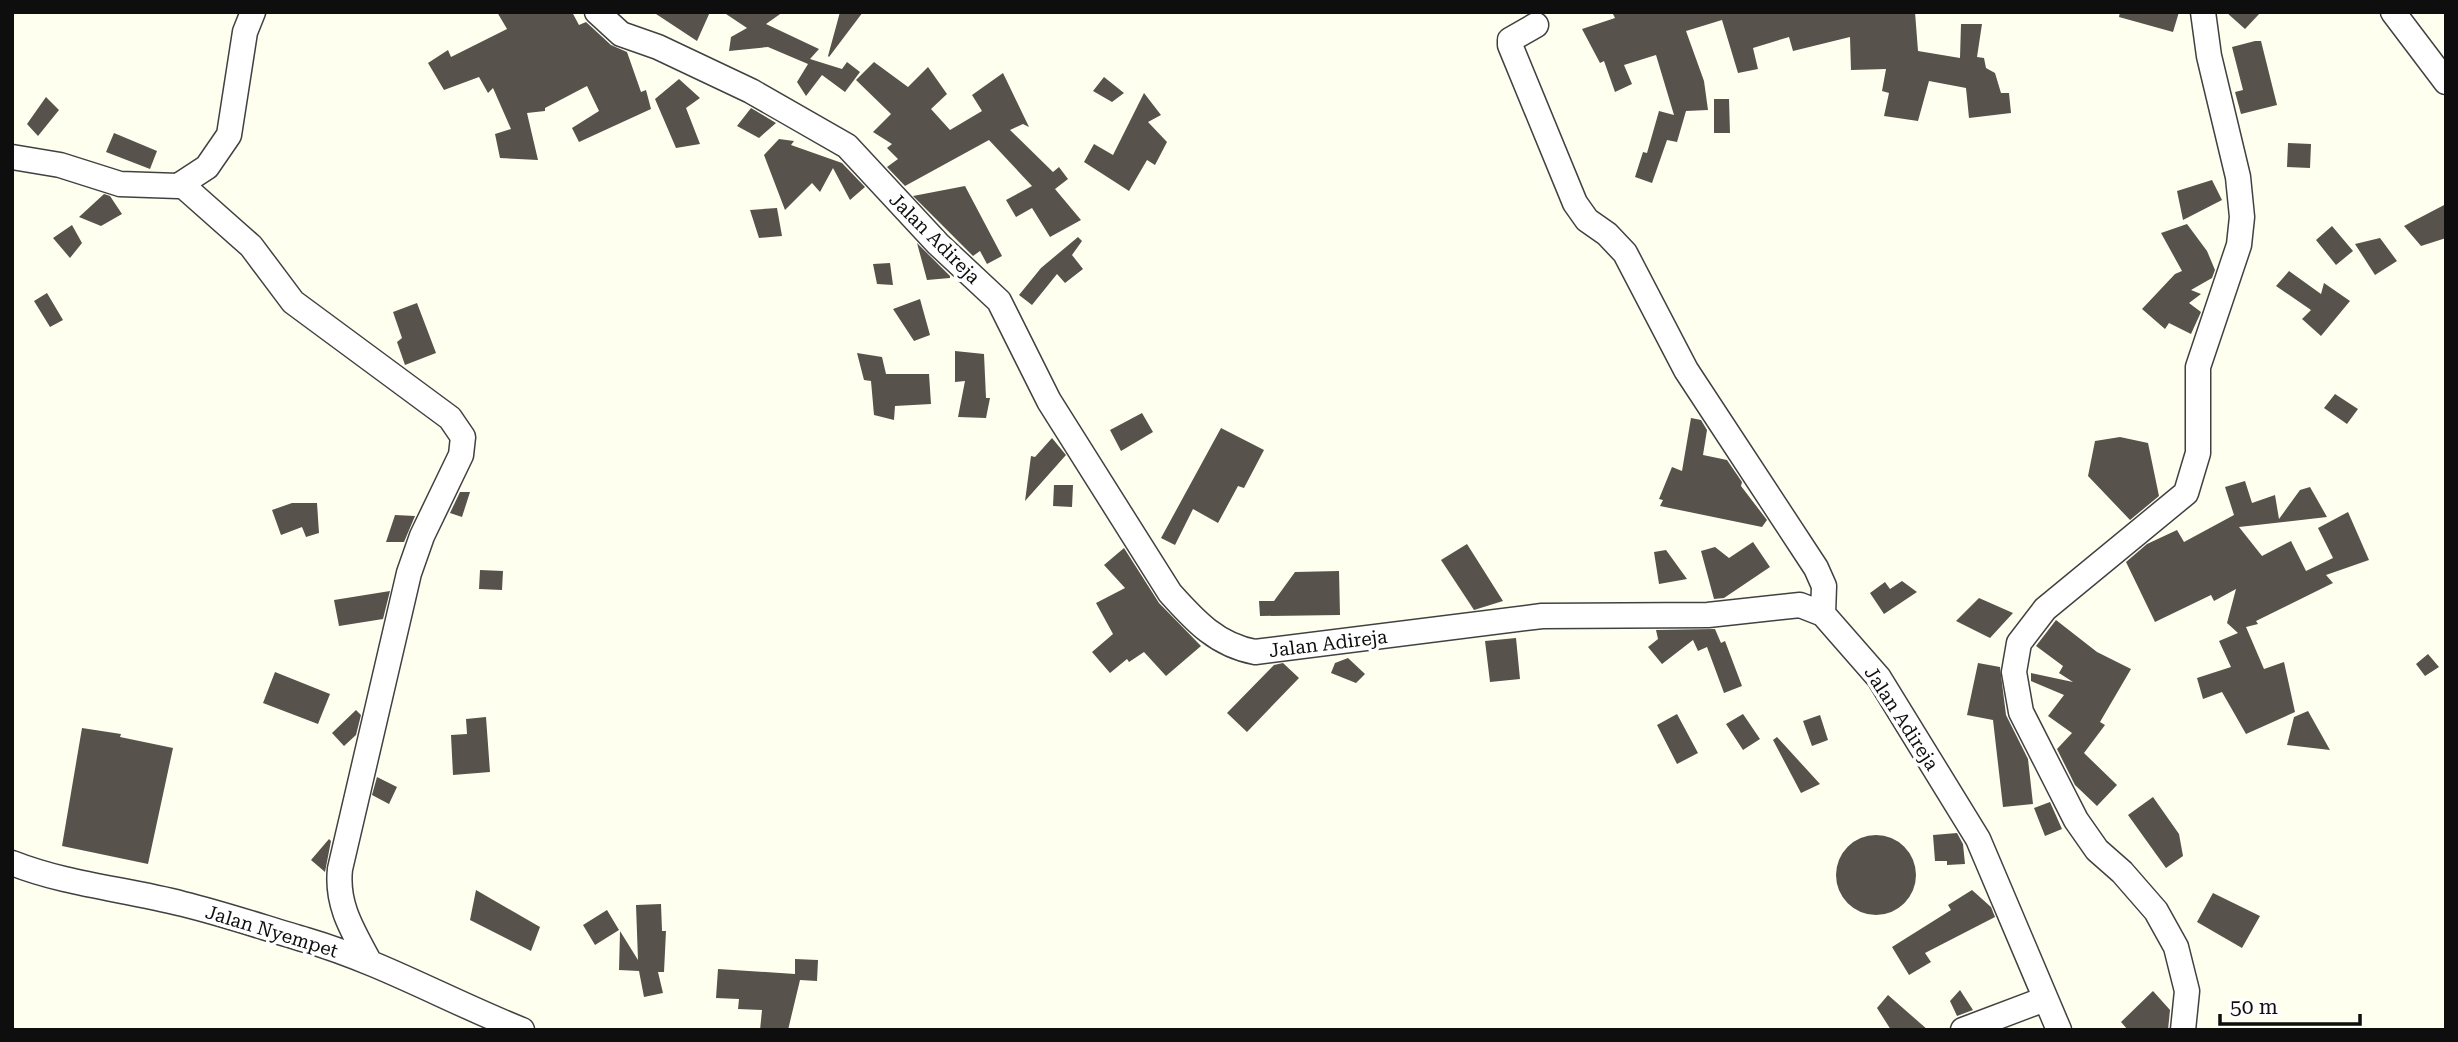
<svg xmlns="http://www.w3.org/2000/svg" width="2458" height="1042" font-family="'Roboto Serif',serif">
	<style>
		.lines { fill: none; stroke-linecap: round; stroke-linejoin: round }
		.stream { stroke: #3c79cc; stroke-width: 5 }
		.building { fill: #57524b }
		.minor-casing { stroke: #414141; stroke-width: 27 }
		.minor { stroke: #fff; stroke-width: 24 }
		.labels { text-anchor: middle; stroke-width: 7; stroke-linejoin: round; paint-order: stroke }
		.street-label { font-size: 19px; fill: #0e0e0e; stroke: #fff }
	</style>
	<rect width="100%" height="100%" fill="#fffff0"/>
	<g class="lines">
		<path class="stream" d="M12,1029L13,1030"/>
	</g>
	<path class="building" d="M497,12H572L579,25L586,22L611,45L627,52L641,92L646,90L651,109L579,142L572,128L599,111L587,86L545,108V111L527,113L538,160L500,158L495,134L511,129L493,88L488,93L479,77L444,90L428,63L448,50L451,57L507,29Z
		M653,12H710L697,41Z
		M723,12H783L766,24L819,49L810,59L842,69L847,62L860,72L845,92L822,75L806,96L797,82L808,64L768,47L729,51L731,37L747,28Z
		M840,12H863L829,57L828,56Z
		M1612,12H1915L1918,51L1960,58L1961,24H1982L1977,57L1984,58L1986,68L1995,73L2001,93H2009L2011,113L1969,118L1966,88L1929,81L1918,121L1884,116L1889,93L1882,91L1886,69L1851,70L1850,37L1793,51L1789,37L1753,48L1758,69L1738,73L1722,20L1686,31L1704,81L1708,110L1686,111L1677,142L1667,140L1652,183L1635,177L1643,152L1647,153L1659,111L1674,115L1656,55L1624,65L1632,84L1615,92L1604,61L1600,63L1582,29L1615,18Z
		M2120,12H2179L2173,32L2119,17Z
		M2226,12H2261L2245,29Z
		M2255,41H2261L2277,105L2241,114L2235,92L2243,90L2232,47Z
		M874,62L908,87L928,67L947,94L931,109L950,130L982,111L972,95L1003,73L1029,127L1023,124L1010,130L1053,172L1059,167L1068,179L1055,189L1081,220L1050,237L1032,208L1016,217L1006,200L1032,186L989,140L905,186L887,167L898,159L887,148L892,144L873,132L891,114L856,80Z
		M1104,77L1124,93L1112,102L1093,91Z
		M679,79L700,98L686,108L700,144L676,148L655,99Z
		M1144,93L1161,115L1148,122L1167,142L1155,165L1147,160L1129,191L1084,162L1094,144L1113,155Z
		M46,97L59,110L38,136L27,124Z
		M1714,99H1729L1730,133H1714Z
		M751,108L776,123L759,138L737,126Z
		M114,133L157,151L150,169L106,152Z
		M779,139L794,141L791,145L842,163L865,187L850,200L833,168L820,192L812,183L785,210L764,155Z
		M2288,143L2311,144L2310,168L2287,167Z
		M2212,180L2222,200L2183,220L2177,191Z
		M965,186L1002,256L987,264L980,251L973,256L913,196Z
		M104,194L110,196L122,214L101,226L79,217Z
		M2446,204V238L2421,246L2404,226Z
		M777,208L782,236L759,238L750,210Z
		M2187,224L2207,251L2215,270L2212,278L2191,290L2201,294L2189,303L2201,312L2191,334L2169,323L2165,329L2142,309L2175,274L2182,271L2161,233Z
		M72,225L82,243L70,258L53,238Z
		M2332,226L2353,251L2336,265L2316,240Z
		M1078,237L1082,241L1072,255L1083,269L1065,283L1057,274L1032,305L1019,295L1041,268Z
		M2380,238L2397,261L2375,275L2355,244Z
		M917,243L950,276V278L927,280Z
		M890,263L893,285L877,284L873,264Z
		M2289,271L2321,294L2324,283L2350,301L2321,336L2302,319L2311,310L2276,286Z
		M47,293L63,320L50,327L34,301Z
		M920,299L930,335L914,341L893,309Z
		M417,303L436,353L405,365L397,342L402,338L393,312Z
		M955,351L984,354L986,398H990L986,418L958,417L965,381L955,382Z
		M857,353L882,357L886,374H929L931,404L895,406L894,420L874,415L871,381L864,380Z
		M2335,394L2358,409L2347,424L2324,408Z
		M1142,413L1153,432L1121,451L1110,430Z
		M1691,418L1701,420L1707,430L1703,455L1727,460L1742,482L1741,486L1767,520L1762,527L1660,506L1663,500L1659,499L1672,467L1682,471Z
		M1221,428L1264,450L1244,488L1238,486L1218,523L1193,509L1175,545L1161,538Z
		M2120,437L2148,443L2159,496L2130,520L2088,476L2095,441Z
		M1052,438L1066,455L1025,501L1031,456L1035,457Z
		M2245,481L2252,503L2275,495L2279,519L2300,490L2310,487L2327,517L2239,527L2262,556L2291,541L2306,571L2333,558L2318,528L2348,512L2369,560L2326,575L2333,583L2256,621L2258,624L2246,627L2264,669L2284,662L2295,712L2246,734L2222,692L2203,699L2197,678L2231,667L2219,641L2238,633L2227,623L2236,589L2214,601L2211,595L2155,622L2126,562L2147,544L2177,530L2184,542L2234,515L2225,487Z
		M1054,485H1073L1072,507L1053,506Z
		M460,492H470L462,517L450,513Z
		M292,503H317L319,533L306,537L302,527L281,535L272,510Z
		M395,515L415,516L404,542H386Z
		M1753,542L1770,567L1724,598L1714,599L1701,551L1715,547L1729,558Z
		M1467,544L1503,601L1474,610L1441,560Z
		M1124,548L1159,603L1201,646L1166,676L1144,652L1129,662L1127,659L1110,673L1092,652L1113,634L1096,603L1125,588L1104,565Z
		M1666,550L1687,579L1659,584L1654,552Z
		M480,570L503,571L502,590L479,589Z
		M1339,571L1340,615L1260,616L1259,601H1274L1295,572Z
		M1902,581L1917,592L1884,614L1870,593L1885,582L1890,589Z
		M390,591L383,619L339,626L334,600Z
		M1979,598L2013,613L1990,638L1956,621Z
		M2056,620L2097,652L2131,669L2100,722L2105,725L2084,753L2117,785L2097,806L2075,785L2057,749L2072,733L2048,716L2064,695L2031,681V673L2073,682L2059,673L2063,666L2036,646Z
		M1715,629L1721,643L1725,641L1742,686L1724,693L1707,647L1698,651L1693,640L1662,664L1648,647L1658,639L1656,630Z
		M1516,638L1520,679L1490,682L1485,641Z
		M2428,654L2439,667L2425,676L2416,664Z
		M1348,658L1365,674L1356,683L1331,673L1335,663Z
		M1283,663L1299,678L1247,732L1227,713L1274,665Z
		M1978,663L2000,667L2006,715L2028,759L2033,804L2003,807L1993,720L1967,715Z
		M275,672L330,694L318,724L263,703Z
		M356,710L361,715L356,735L344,746L332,733Z
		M2308,711L2330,750L2287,745L2294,717Z
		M1677,714L1698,753L1677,764L1657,725Z
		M1743,714L1760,739L1743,750L1726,724Z
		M1820,715L1828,740L1812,746L1803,721Z
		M486,717L490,772L453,775L451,735L467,734L466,719Z
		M82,728L121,734L120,737L173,748L148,864L62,846Z
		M1777,737L1820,784L1801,793L1773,740Z
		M377,777L397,787L389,804L372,795Z
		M2153,797L2179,834L2183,856L2166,868L2128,815Z
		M2050,802L2062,829L2045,836L2034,808Z
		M1957,833L1963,844L1965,864L1947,865V861H1935L1933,835Z
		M1836 875a40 40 0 1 1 80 0a40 40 0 1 1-80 0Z
		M329,839L331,841L325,872L311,860Z
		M476,890L540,927L531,951L470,920Z
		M1972,890L1991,907L1995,917L1925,953L1931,962L1909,975L1892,947L1951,910L1948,905Z
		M2213,893L2260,916L2242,948L2197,922Z
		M661,904L662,931H666L664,972H658L663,993L644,997L639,971L619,970L620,931L638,960L636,905Z
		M607,910L619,930L595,945L583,925Z
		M795,959L818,960L817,981L800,980L788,1030H760L762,1010L738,1009L739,999L716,998L718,969L795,974Z
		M1960,990L1973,1010L1957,1016L1950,1001Z
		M2153,991L2170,1010L2168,1030H2128L2121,1022Z
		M1888,995L1928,1030H1891L1877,1008Z"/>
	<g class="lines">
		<defs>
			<path id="minor" d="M597,12L621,34L658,47L751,91L847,146L938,244L999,301L1049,401L1170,593C1195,621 1217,645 1255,652L1542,616L1708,615L1800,605L1823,614L1879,678L1978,839L2059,1030
				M2393,12L2446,82
				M1536,25L1510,40V45L1575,203L1587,220L1607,234L1625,253L1686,370L1816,568L1824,586L1823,614
				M12,157L60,165L120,184L178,186L207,167L229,135L245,32L253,12
				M181,184L251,246L293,302L450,418L463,437L461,455L422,536L409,573L340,869C336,905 353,931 369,961
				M12,863C68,885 126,889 183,904C224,914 265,928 306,940C381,962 449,1001 522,1030
				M1963,1030L2045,999
				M2183,1030L2187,991L2176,947L2156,911L2122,872L2097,850L2076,820L2021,712L2014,672L2019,643L2045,609L2186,493L2198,453V367L2239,245L2242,217L2238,177L2209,56L2203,12"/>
		</defs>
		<use href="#minor" class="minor-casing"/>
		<use href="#minor" class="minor"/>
	</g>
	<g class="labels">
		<g class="street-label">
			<text transform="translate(935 238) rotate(45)" y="7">Jalan Adireja</text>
			<text transform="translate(1328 643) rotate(-7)" y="7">Jalan Adireja</text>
			<text transform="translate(1902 718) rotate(57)" y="7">Jalan Adireja</text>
			<text transform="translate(272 931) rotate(17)" y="7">Jalan Nyempet</text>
		</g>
	</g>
	<rect width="2458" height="1042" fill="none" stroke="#0e0e0e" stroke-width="28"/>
	<path d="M2220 1014v10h140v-10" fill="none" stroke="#0e0e0e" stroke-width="3.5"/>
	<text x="2230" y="1014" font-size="21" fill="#0e0e0e" stroke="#ffffff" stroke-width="5" paint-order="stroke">50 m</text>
</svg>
